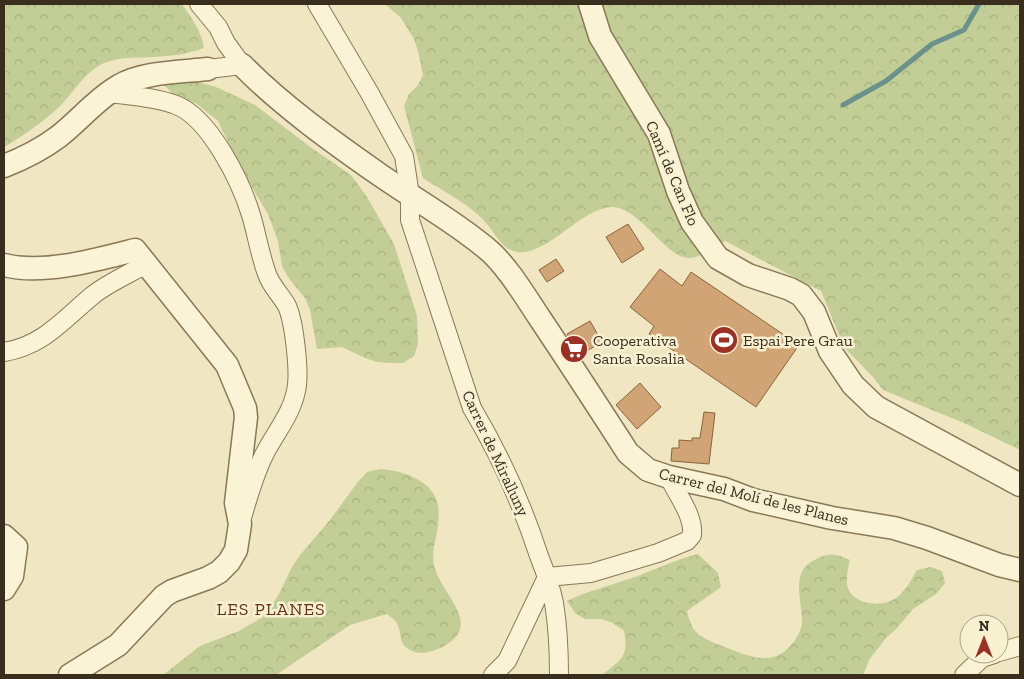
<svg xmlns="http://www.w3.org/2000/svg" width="1024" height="679" font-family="'Zilla Slab',serif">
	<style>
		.forest { fill: url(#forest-crowns) }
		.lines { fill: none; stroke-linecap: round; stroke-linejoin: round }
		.stream { stroke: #6a918b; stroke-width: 5 }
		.building { fill: #d0a475; stroke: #8a633d }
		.minor-casing { stroke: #8a7858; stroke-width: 20 }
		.tertiary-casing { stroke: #8a7858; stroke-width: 25 }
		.minor { stroke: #faf3d5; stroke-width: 18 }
		.tertiary { stroke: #faf3d5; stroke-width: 22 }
		.labels { text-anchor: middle; stroke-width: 5; stroke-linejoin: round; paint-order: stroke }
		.street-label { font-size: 16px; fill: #392d1d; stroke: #f7f0d1 }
		.poi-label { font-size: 16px; fill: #392d1d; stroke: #f7f0d1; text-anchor: start }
		.neighbourhood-label { font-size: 18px; letter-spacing: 1px; fill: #68321a; stroke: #f7f0d1 }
	</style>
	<defs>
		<pattern id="forest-crowns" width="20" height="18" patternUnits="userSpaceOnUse" patternTransform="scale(1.25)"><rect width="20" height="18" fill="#c2ce95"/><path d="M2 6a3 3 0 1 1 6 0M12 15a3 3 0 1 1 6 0" fill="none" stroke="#a7b180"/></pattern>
	</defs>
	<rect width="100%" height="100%" fill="#f0e6c1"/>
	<path class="forest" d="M4,4H182C192,19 201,30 204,48C188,54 172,56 155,57C138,58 119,56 102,64C84,73 74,92 59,107C43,122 23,136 4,147Z
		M385,4H1020V450L964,423L883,390L873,377L844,347L821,291L725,241C717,246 700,257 691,258C667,261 639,205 611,207C579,209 543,261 513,251C501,247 495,233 487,224C470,204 444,192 423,178L404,106L409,94L418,85L423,75L418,51L414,39L401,18Z
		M190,80L216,87L255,105L313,149L351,175L367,197L394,244L417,316L418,344L414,356L403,363H390L377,362L365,358L342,347L317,349L310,310L305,298L288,277L282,266L278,241L268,214L241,169L218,121L197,104L173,94L162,83Z
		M380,469C400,470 430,479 437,501C439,507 439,517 438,524C437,538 431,550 434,565C439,593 485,624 444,646C436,650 424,655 415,652C395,645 404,633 396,622C394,619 390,617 387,614L350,625L276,675H163L200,646L239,631L263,617L278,596L292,567L300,555L330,520L357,483L367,472Z
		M698,554L718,573L721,587L687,611C692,635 701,637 722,646C746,655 772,669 792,644C797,638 801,631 802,623C803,608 794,583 803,570C806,565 812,561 818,558C830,552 838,554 850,560C848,568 845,580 848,588C854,605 882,608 896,598C906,591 911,580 917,570L930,567L942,571L945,583L936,594L913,609L896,629L886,638L869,660L863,675H602C621,659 629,658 624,631L613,623L601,619H585L575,613L567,601C587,591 609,586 629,579C653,571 674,560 698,554Z"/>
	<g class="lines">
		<path class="stream" d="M843,105L886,81L932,44L964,30L979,4"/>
	</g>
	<path class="building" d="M628,224L644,249L622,263L606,237Z
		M556,259L564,271L547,282L539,270Z
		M660,269L682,286L691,272L799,345L756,407L649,334L654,326L630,307Z
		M590,321L602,342L580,355L567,334Z
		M640,383L661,407L637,429L616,405Z
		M704,412L715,413L709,464L671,461L672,448H679V440L692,441V438H700Z"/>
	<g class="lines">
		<defs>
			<path id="minor" d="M199,4L218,27L226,43L242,65L208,69
				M317,4L369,92L404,156L410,195V220L472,408C500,455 522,504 539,556C545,571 551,587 554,603C558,627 559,651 559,675
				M109,93C131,96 155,97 176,105C210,118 241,182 251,215C257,235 260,255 267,274C271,286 281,295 287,306C294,321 299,367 297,385C294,411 277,430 265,453C254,474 248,498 241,521
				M4,352C43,346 64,319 93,295C108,283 129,274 146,264
				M547,577L591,573L658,553L687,541L692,535C694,515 677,495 669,477
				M999,652L1020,646
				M493,675L507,661L547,577
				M964,675L982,658L994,654"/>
			<path id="tertiary" d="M590,4L600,36L659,134L678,191L692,222L718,258L748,275L790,289L801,295L814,312L830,351L853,385L876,407L1020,485
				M242,65C281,105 334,143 380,175C416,200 454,221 486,248C506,264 525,296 539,317C569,362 599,408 628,453L648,470L669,477L724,489L753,500L832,518L894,528L927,538L999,565L1020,570
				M4,166C22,159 42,149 58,137C79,121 96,99 119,86C142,72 181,72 208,69
				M4,265C43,275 96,260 135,250L227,365L245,408L246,417L236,503L240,524L236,550L229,562L219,572L208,578L172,591L164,596L118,645L70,675
				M4,536L16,547L12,576L4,589"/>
		</defs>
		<use href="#minor" class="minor-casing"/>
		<use href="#tertiary" class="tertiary-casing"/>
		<use href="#minor" class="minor"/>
		<use href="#tertiary" class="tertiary"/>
	</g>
	<defs>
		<symbol id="stadium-disc" viewBox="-11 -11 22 22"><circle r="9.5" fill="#9c3025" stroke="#f7f0d1"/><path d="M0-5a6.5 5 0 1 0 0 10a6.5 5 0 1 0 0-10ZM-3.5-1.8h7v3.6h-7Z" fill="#fff"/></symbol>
		<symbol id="supermarket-disc" viewBox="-11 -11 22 22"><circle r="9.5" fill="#9c3025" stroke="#f7f0d1"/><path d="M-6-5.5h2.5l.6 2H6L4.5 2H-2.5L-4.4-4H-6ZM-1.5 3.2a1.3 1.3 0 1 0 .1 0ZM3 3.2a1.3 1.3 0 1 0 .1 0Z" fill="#fff"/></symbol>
	</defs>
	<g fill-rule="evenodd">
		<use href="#stadium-disc" x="708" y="324" width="32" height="32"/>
		<use href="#supermarket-disc" x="558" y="333" width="32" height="32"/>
	</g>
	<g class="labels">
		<g class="street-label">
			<text transform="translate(673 173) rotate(67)" y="6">Camí de Can Flo</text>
			<text transform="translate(496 453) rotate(65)" y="6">Carrer de Miralluny</text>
			<text transform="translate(754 496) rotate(14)" y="6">Carrer del Molí de les Planes</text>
		</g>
		<g class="poi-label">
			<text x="593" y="346">Cooperativa<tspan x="593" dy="18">Santa Rosalia</tspan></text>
			<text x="743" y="346">Espai Pere Grau</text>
		</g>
		<g class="neighbourhood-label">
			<text x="271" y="615">LES PLANES</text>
		</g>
	</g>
	<rect width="1024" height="679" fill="none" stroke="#392d1d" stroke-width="10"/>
	<g transform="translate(984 639)"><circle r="24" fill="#f7f0d1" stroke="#aba289"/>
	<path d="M0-4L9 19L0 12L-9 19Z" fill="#9c3025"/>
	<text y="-8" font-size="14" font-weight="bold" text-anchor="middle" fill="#392d1d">N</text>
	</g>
</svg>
